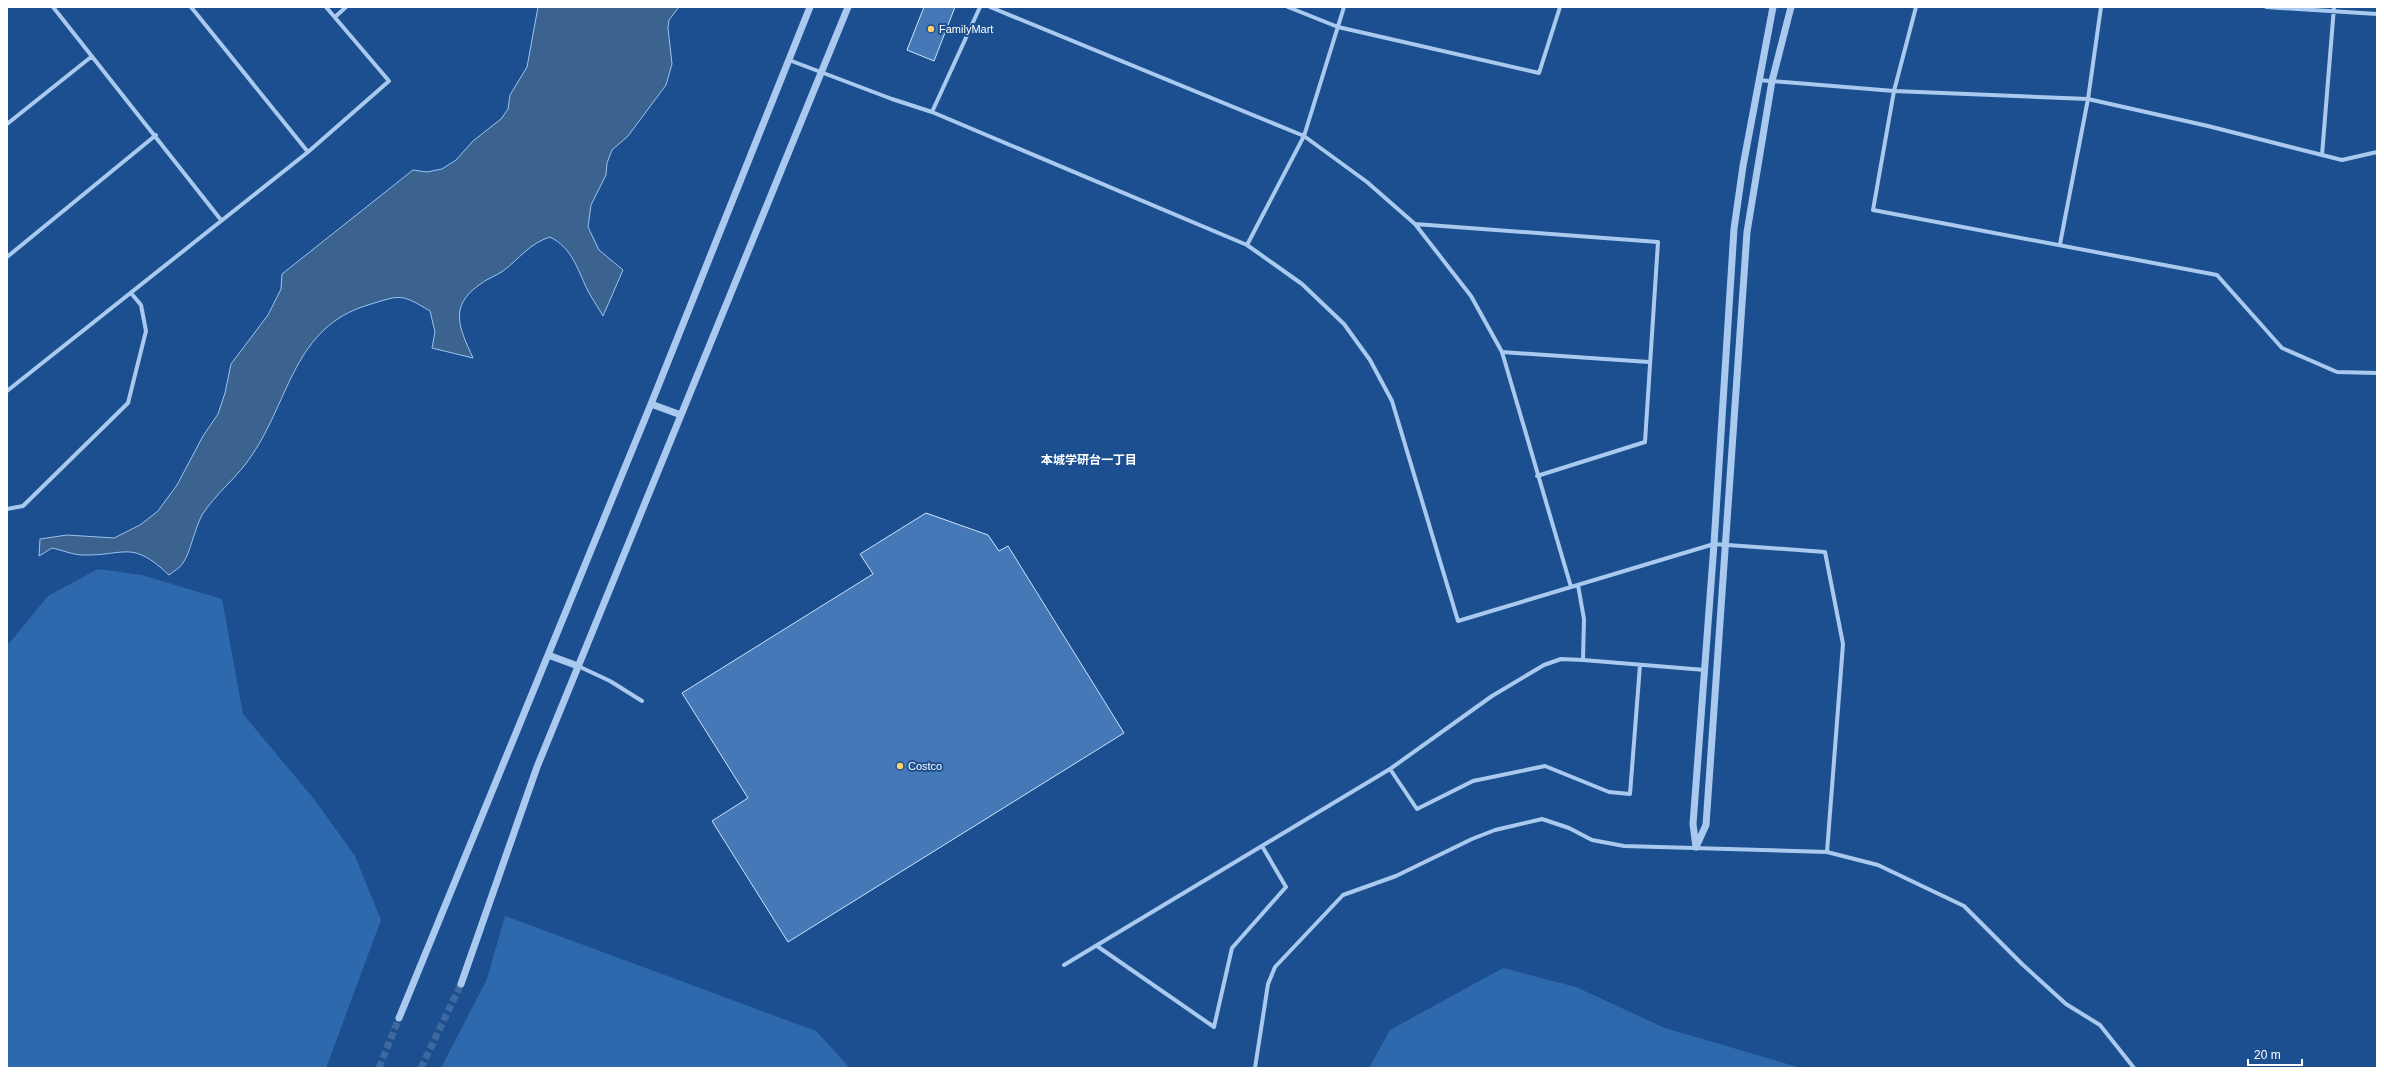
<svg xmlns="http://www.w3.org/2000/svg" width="2384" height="1075" font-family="Arial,'Noto Sans JP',sans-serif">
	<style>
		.green { fill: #2e69ad }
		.water { fill: #3c6290; stroke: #9cc4f0 }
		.building { fill: #4478b7; stroke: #cfe3fa }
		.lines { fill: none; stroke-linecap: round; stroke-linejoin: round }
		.tertiary-tunnel { stroke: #3d69a0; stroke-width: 7; stroke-dasharray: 7 3.5; stroke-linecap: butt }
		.minor { stroke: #a9c9ee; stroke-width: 4 }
		.tertiary { stroke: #a9c9ee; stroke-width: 7 }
		.poi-dot { fill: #ffd166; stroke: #1b4f8f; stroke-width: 1.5 }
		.labels { text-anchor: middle; stroke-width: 4; stroke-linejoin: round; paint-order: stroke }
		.poi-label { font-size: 11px; fill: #fff; stroke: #1b4f8f; text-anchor: start }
		.neighbourhood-label { font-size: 12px; font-weight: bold; fill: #fff; stroke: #1b4f8f }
	</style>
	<rect width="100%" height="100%" fill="#1b4f8f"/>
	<path class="green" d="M98,569L142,575L222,599L243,714L314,799L355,856L381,920L326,1068H7V646L48,596Z
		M505,916L816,1031L850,1068H441L487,979Z
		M1503,968L1576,987L1665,1028L1801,1068H1369L1390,1030Z"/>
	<path class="water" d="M538,7H679L669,20L668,28L672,64L666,85L628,136L612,150L607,163L606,175L591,205L588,227L599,250L623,270L603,316C598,307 592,299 587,289C577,268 572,248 550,237C530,243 519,259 503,271C496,276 486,279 479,285C448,307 460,329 473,358L432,348L435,332L430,311C400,293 401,295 368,305C294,327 290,399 252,455C238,477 216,493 202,515C194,530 191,551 183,563C180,568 174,571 169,575C131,539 126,556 83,555C73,555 62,550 52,548L39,556L40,539L67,535L114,538L140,525L158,511L177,485L203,436L218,414L225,393L231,364L268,315L281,289L282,274L413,170L427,172L442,169L456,160L473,141L501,119L508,109L510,95L527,67Z"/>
	<path class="building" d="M924,7H955L934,61L907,50Z
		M926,513L988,535L999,551L1008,546L1124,733L788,942L712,821L748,798L682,693L873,574L860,554Z"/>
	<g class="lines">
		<path class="tertiary-tunnel" d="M379,1068L399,1018
			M421,1068L461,984"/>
		<path class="minor" d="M53,7L221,220
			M191,7L308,152
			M990,7L1304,136L1367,182L1415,224L1471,296L1502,352L1571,587
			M1288,7L1338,27L1539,73L1560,7
			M1916,7L1894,91L1873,210L2217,275L2282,348L2337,372L2377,373
			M2266,7L2377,14
			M335,17L346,7
			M789,60L892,99L932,112L1247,245L1302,284L1344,324L1370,360L1392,401L1458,621L1714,544L1825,552L1843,644L1827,852
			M1758,80L1894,91L2088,99L2208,126L2322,155L2334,7
			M932,112L980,7
			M7,124L91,57
			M2322,155L2342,160L2377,152
			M1415,224L1658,242L1645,442L1537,476
			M2060,244L2088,99L2101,7
			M1247,245L1304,136L1344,7
			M7,257L156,135
			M1502,352L1649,362
			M7,391L308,152L389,81L326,7
			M7,509L23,506L128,403L146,331L141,305L131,293
			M1578,585L1584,619L1583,660
			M578,666L610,681L642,701
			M1390,769L1417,809L1473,781L1545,766L1609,792L1630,794L1640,665
			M1097,946L1214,1027L1232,948L1286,887L1262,846
			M1064,965L1390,769L1492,696L1544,665L1561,659L1583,660L1705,670
			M1255,1068L1268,984L1275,967L1343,895L1396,876L1472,839L1495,830L1542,819L1569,828L1592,840L1624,846L1827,852L1878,865L1964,906L2022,964L2066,1004L2100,1025L2134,1068"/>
		<path class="tertiary" d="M651,404L681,415
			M548,655L578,666
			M1696,847L1706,825L1747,232L1772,81L1791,7
			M1696,847L1693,824L1714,544L1734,229L1743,166L1773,7
			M461,984L537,767L848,7
			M399,1018L651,404L810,7"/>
	</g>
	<g class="poi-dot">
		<circle cx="931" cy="29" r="4"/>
		<circle cx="900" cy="766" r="4"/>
	</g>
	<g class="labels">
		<g class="poi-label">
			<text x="939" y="33">FamilyMart</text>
			<text x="908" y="770">Costco</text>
		</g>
		<g class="neighbourhood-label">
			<text x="1089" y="464">本城学研台一丁目</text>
		</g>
	</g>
	<rect width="2384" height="1075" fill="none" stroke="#ffffff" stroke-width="16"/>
	<path d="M2248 1059v6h54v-6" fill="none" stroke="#ffffff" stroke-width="2"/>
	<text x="2254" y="1059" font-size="12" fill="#ffffff" stroke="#1b4f8f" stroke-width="3" paint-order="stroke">20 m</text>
</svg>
